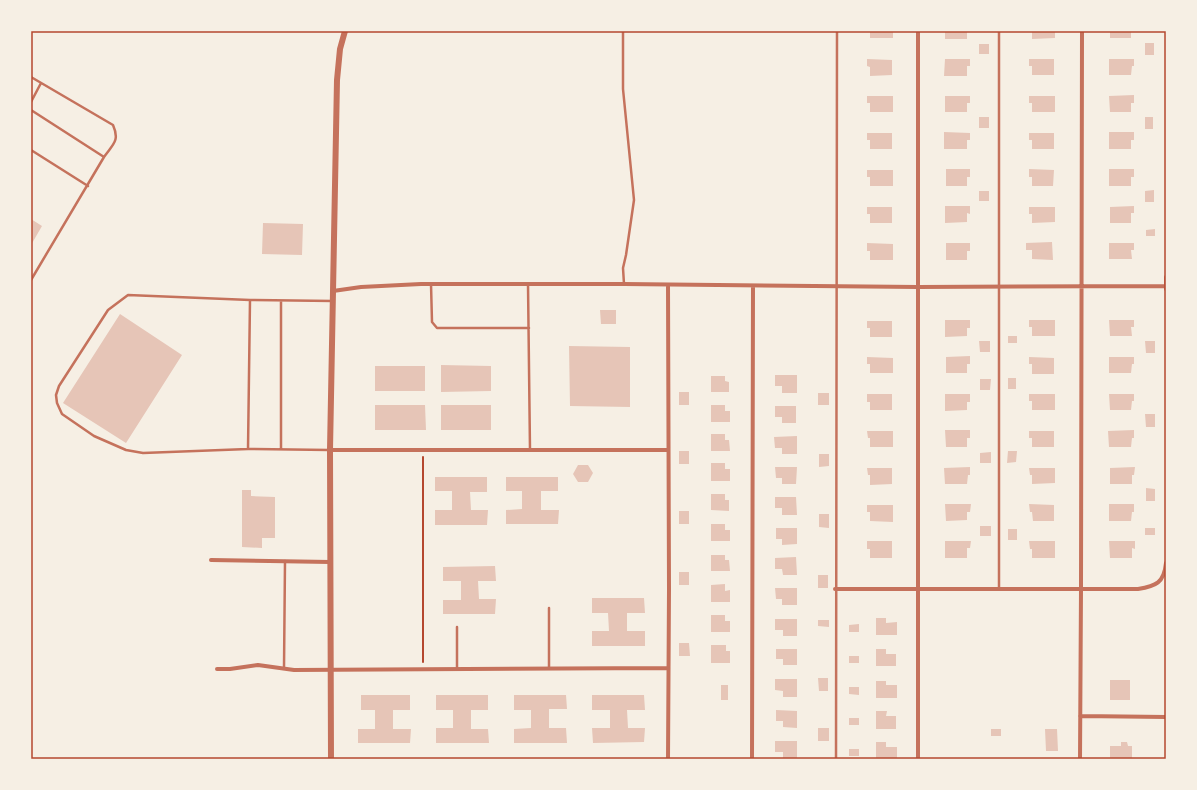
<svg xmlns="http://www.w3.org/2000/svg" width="1197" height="790" font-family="Quicksand,sans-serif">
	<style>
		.building { fill: #e6c5b7 }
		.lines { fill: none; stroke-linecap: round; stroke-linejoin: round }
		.path { stroke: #b5482f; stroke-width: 2 }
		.service { stroke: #c5725c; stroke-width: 2.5 }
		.minor { stroke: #c5725c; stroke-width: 4 }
		.tertiary { stroke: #c5725c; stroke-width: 6 }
		.neatline { fill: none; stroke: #b5482f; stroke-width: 1.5 }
	</style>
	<rect width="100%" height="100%" fill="#f6efe4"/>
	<path class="building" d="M870,31H893V38H870Z
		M945,31H967V39H945Z
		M1032,31H1055V38L1032,39Z
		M1110,31H1131V38H1110Z
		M1145,43H1154V55H1145Z
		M979,44H989V54H979Z
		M867,59L892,60V75L870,76V67L867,66Z
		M945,59H970V66H967V76H944Z
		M1029,59H1054V75H1032V66H1029Z
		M1109,59H1134V66H1132L1131,75H1109Z
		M1134,95V103H1131V112H1110L1109,96Z
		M867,96H893V112H870V103H867Z
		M945,96H970V103H967V112H945Z
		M1029,96H1055V112H1032V103H1029Z
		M979,117H989V128H979Z
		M1145,117H1153V129H1145Z
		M944,132L970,133V140H967V149H944Z
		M1109,132H1134V140H1131V149H1109Z
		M867,133H892V149H870V140H867Z
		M1029,133H1054V149H1032V140H1029Z
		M946,169H970V177H967V186H946Z
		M1029,169L1054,170L1053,186H1032V177H1029Z
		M1109,169H1134V177H1131V186H1109Z
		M867,170H893V186H870V177H867Z
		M1154,190V202H1145V191Z
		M979,191H989V201H979Z
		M945,206H970V214L967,213V222L945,223Z
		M1134,206V213H1131V223H1110V207Z
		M867,207H892V223H870V214H867Z
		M1029,207H1055V222L1032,223V214H1029Z
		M31,219L42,226L31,245Z
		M263,223L303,224L302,255L262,254Z
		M1155,229V236H1146V230Z
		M1052,242L1053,260L1032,259V250H1026V243Z
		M867,243L893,244V260H870V251H867Z
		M946,243H970V251H967V260H946Z
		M1109,243H1134V250H1131L1132,259H1109Z
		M600,310H616V324H601Z
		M120,314L182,355L126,443L63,403Z
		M945,320H970V328H967V336L945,337Z
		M1029,320H1055V336H1032V327H1029Z
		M1109,320H1134V327H1131L1132,336H1110Z
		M867,321H892V337H870V328H867Z
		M1008,336H1017V343H1008Z
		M979,341H990V352H980Z
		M1145,341H1155V353H1146Z
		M569,346L630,347V407L570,406Z
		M970,356V364H967V373H946V357Z
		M867,357L893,358V373H870V364H867Z
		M1029,357L1054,358V374H1032V364H1029Z
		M1109,357H1134V364H1132L1131,373H1109Z
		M441,365L491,366V391L441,392Z
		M375,366H425V391H375Z
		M775,375H797V393H782V386H775Z
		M711,376H725V381L729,382V392H711Z
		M1008,378H1016V389H1008Z
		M980,379H991L990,390H980Z
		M679,392H689V405H679Z
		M818,393H829V405H818Z
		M867,394H892V410H870V402H867Z
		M945,394H970V402H967V410L945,411Z
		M1029,394H1055V410H1032V401H1029Z
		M1109,394H1134V401H1132L1131,410H1110Z
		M375,405H425L426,430H375Z
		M441,405H491V430H441Z
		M711,405H725V411H730V422H711Z
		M775,406H796V423H782V417H775Z
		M1145,414H1155V427H1146Z
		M945,430H970V438H967V447H946Z
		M1134,430V438H1132L1131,447H1109L1108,431Z
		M867,431H893V447H870V438H868Z
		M1029,431H1054V447H1032V438H1029Z
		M711,434H725V440H729L730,451H711Z
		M797,436V454H782V448H775L774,437Z
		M679,451H689V464H679Z
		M1008,451H1017L1016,462L1007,463Z
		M991,452V463H980V453Z
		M819,454H829V466L819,467Z
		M711,463H725V469H730V481H711Z
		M578,465H588L593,473L588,482H578L573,474Z
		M775,467H797L796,484H782V478H776Z
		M970,467V475H968L967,484H945L944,468Z
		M1135,467L1134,475H1132V484H1110V468Z
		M867,468H892V484L870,485V475H868Z
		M1029,468H1055V483L1032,484V475H1030Z
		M435,477H487V492H470L471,510H488L487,525H435V510H452V491H435Z
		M506,477H558V491H541V510H559L558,524H506V510L522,509V491H506Z
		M1146,488L1155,489V501H1146Z
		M242,490H251V496L275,497V538H262V548L242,547Z
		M711,494H725V500H729V511L711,510Z
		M775,497H796L797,515H782V508H775Z
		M945,504H971L970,512H967V520L946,521Z
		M1029,504L1054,505V521H1033L1032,512H1030Z
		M1109,504H1134V512H1132L1131,521H1109Z
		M867,505H893V522L870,521V512H867Z
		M679,511H689V524H679Z
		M819,514H829V528L819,527Z
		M711,524H725V530H730V541H711Z
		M980,526H991V536H980Z
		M776,528H797V544L782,545V539H776Z
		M1145,528H1155V535H1145Z
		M1008,529H1017V540H1008Z
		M867,541H892V558H870V549H867Z
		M945,541H971L970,548H967V558H945Z
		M1029,541H1055V558H1032V549H1030Z
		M1109,541H1135V549L1132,548V558H1110Z
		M711,555H725V560H729L730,571H711Z
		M796,557L797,575H783L782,569H775V558Z
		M495,566L496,581H478L479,599H496L495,614H443V600H461V581H443V567Z
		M679,572H689V585H679Z
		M818,575H828V588H818Z
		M725,584V591L730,590V602H711V585Z
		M775,588H797V605H782V599H776Z
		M592,598H644L645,613H627V631H645V646H592V631H609L608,613H592Z
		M711,615H725V621H730V632H711Z
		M876,618H886V623L897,622V635H876Z
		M775,619H797V636H783V630H775Z
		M818,620H829V627L818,626Z
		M859,624V632H849V625Z
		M679,643H689L690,656H679Z
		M711,645H726V651H730V663H711Z
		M776,649H797V665H783V659H776Z
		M876,649H886V654H896V666H876Z
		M849,656H859V663H849Z
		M818,678H828V691H819Z
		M775,679H797V697H783V691L775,690Z
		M1110,680H1130V700H1110Z
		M876,681H886V685H897V698H876Z
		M721,685H728V700H721Z
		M849,687H859V695L849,694Z
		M361,695H410V710H393V729H411L410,743H358V729H375V710H361Z
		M436,695H488V710H471V729H488L489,743H436V728H453V710H436Z
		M514,695H566L567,709H549V728H566L567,743H514V729L531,728V710H514Z
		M592,695H644L645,710H627L628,728H645L644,742L593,743L592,728H610V710H592Z
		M776,710L797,711V728L783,727V721H776Z
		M876,711H887L886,716H896V729H876Z
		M849,718H859V725H849Z
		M818,728H829V741H818Z
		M991,729H1001V736H991Z
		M1045,729H1057L1058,751H1046Z
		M775,741H797V758L783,759V752H775Z
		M876,742H886V747H897V759H876Z
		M1121,742H1127L1128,746H1132V759H1110V746H1121Z
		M849,749H859V756H849Z"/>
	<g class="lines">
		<path class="path" d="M423,457V662"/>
		<path class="service" d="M623,31V89L634,200L626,255L623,268L624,284
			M999,31V589
			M31,77L113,125C120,141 113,144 104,157L31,280
			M31,102L41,83
			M31,110L104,157
			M31,150L88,186
			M431,284L432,322L437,328H529
			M528,284L530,450
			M281,301V449
			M248,449L250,300
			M329,450L248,449L143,453L126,450L94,436L62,414L57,403L56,395L59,386L108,310L128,295L250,300L333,301
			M549,608V668
			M284,668L285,561
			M457,669V627
			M836,759C835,516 838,274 837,31"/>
		<path class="minor" d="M918,31V759
			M1166,277V289
			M333,291L361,287L421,284H624L918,287L1166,286
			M330,450H668
			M211,560L330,562
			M835,589H1138C1156,586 1164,583 1166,563
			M217,669H230L258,665L294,670L668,668
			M1080,716L1166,717
			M668,759L669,589L668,285
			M752,759L753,286
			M1080,759L1081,589L1082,31"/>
		<path class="tertiary" d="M331,759L330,450L337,80L340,49L345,31"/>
	</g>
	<rect width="1197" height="790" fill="none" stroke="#f6efe4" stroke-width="64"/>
	<rect x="32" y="32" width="1133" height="726" class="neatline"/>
</svg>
